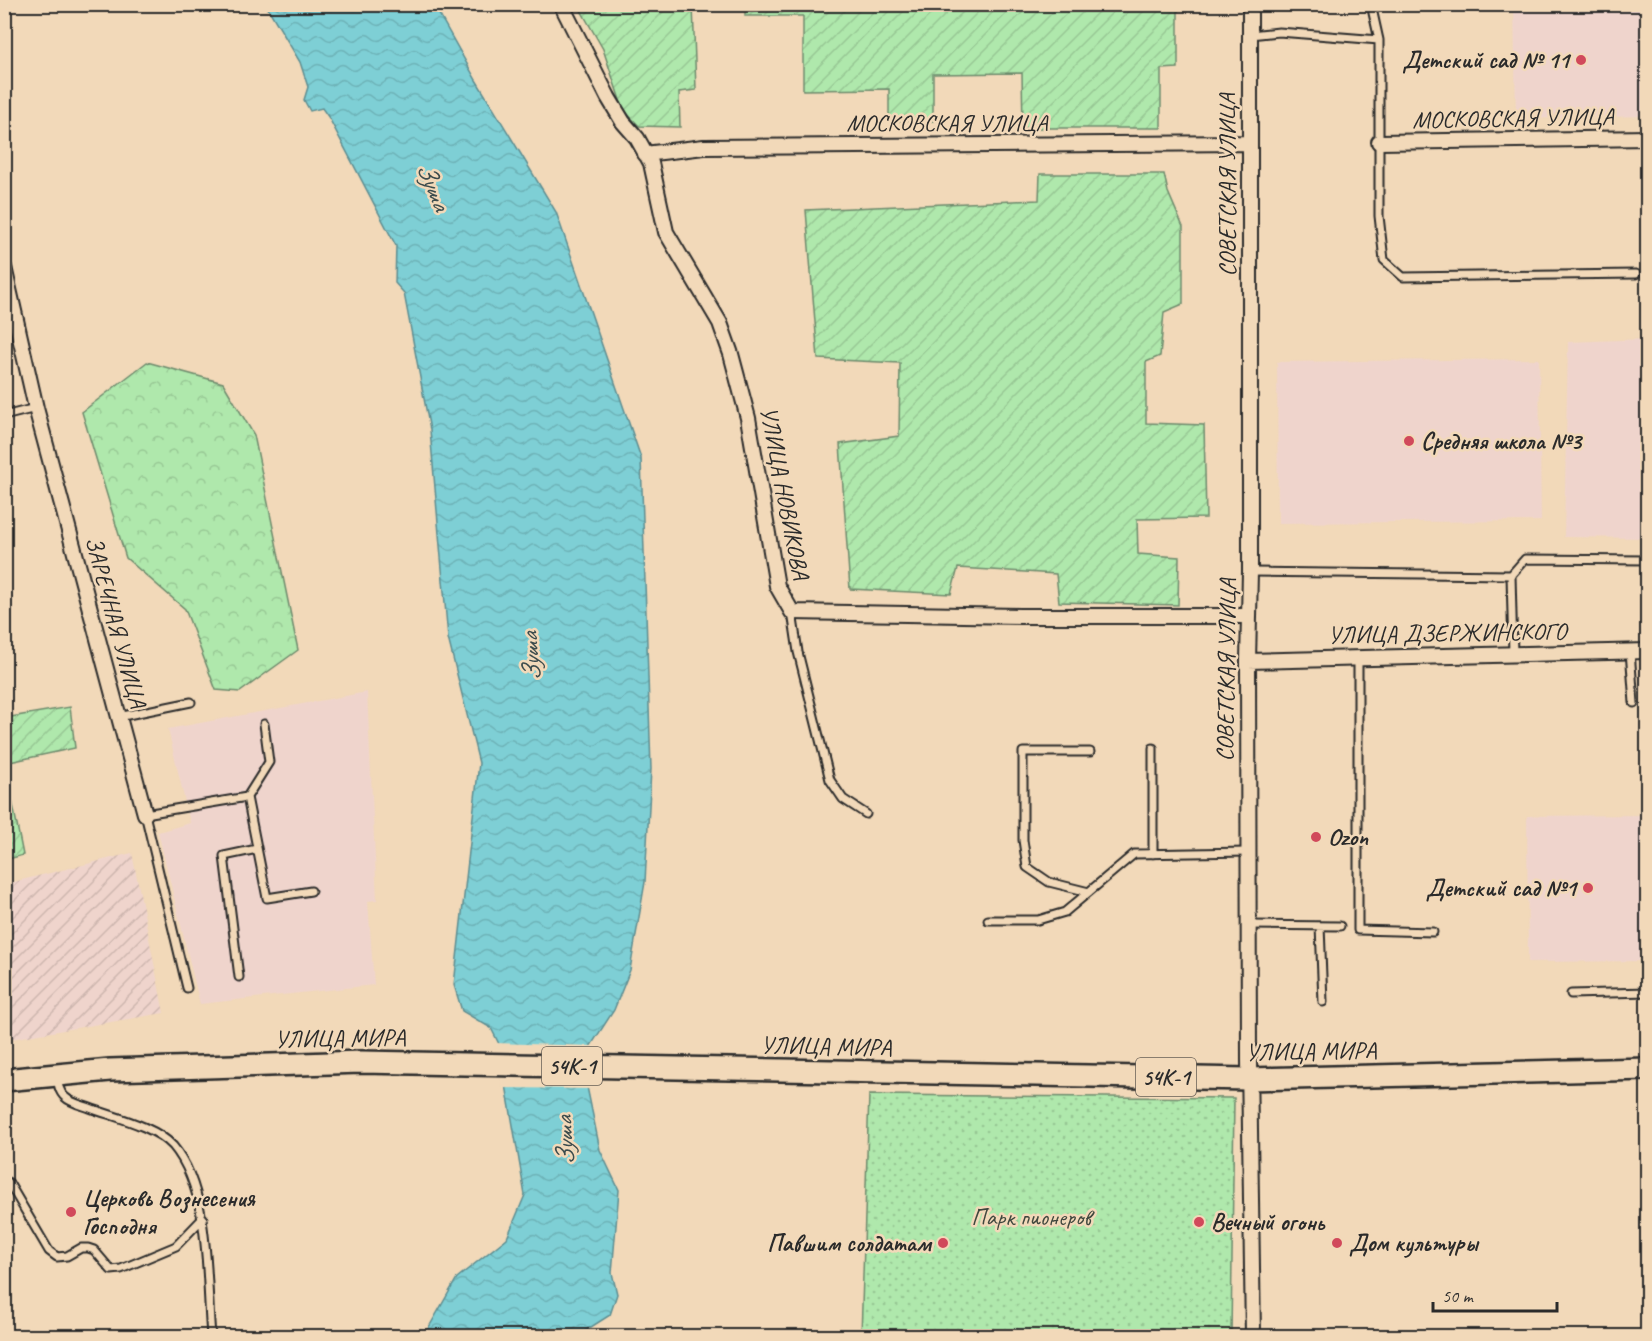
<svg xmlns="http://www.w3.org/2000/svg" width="1652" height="1341" font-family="Caveat,sans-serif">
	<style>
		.built { fill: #efd4cc }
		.industrial { fill: url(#industrial-furrows) }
		.grass { fill: url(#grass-dots); stroke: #6d8a6c; stroke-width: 1.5 }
		.forest { fill: url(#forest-crowns); stroke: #6d8a6c; stroke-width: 1.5 }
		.garden { fill: url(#garden-furrows); stroke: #6d8a6c; stroke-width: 1.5 }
		.water { fill: url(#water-waves); stroke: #5d8d91; stroke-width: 1.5 }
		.pier { fill: #f2d9b9 }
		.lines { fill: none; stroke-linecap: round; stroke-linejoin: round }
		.service-casing { stroke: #2b2b2b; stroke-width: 11 }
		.minor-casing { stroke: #2b2b2b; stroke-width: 18 }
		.primary-casing { stroke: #2b2b2b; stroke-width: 26 }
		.service { stroke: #f2d9b9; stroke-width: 7 }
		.minor { stroke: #f2d9b9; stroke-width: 14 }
		.primary { stroke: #f2d9b9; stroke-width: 21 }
		.poi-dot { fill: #d1495b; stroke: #f2d9b9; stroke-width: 2 }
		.labels { text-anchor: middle; stroke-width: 5; stroke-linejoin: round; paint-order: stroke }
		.shield { fill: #f2d9b9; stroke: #675f56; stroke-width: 1.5 }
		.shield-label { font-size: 22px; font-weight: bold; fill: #2b2b2b }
		.poi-label { font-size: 24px; font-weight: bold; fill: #2b2b2b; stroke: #f2d9b9; text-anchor: start }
		.street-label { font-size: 24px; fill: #2b2b2b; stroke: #f2d9b9 }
		.park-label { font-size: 24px; fill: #3f473e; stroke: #f2d9b9 }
		.water-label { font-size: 26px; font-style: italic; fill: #3c4c4d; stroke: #f2d9b9 }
	</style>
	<defs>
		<pattern id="industrial-furrows" width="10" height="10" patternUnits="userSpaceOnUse" patternTransform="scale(1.5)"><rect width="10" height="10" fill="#efd4cc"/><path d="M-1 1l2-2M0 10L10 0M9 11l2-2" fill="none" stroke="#cdb6af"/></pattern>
		<pattern id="grass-dots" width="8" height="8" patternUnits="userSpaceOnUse" patternTransform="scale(1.5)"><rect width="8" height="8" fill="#afe8ac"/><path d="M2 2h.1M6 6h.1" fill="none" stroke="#97c794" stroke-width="1.8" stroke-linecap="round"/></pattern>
		<pattern id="forest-crowns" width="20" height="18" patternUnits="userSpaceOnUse" patternTransform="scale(1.5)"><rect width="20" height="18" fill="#afe8ac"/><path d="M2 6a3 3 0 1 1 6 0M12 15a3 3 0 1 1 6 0" fill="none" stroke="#97c794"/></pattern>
		<pattern id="garden-furrows" width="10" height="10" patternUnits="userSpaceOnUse" patternTransform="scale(1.5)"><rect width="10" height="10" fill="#afe8ac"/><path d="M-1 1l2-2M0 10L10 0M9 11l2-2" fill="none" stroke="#97c794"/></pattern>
		<pattern id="water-waves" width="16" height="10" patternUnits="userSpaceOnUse" patternTransform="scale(1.5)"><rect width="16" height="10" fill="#7ecfd5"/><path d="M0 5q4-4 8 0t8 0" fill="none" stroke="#6db2b7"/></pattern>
	</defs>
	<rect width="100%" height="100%" fill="#f2d9b9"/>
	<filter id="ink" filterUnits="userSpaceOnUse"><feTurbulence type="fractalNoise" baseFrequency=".0167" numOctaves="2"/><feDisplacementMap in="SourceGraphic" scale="12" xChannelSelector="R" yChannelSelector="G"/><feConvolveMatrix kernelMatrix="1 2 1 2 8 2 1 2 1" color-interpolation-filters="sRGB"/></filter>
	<g filter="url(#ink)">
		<path class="built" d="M1514,5H1647V116L1516,119Z
			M1647,339V538L1564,537L1568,342Z
			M1539,359L1541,521L1278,523L1277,362Z
			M367,692L377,900L368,901L374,985L200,1004L158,832L190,823L168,729Z
			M1647,815V961L1528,962L1527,816Z"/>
		<path class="industrial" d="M132,853L164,1013L5,1040V884Z"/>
		<path class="grass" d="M869,1095L1234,1098L1231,1336H861Z"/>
		<path class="forest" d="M147,362L223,383L254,435L298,650L240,692L216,690L185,609L126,558L82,412Z"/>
		<path class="garden" d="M578,5H693L696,90L679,92L680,127L639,126L623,109L603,49Z
			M745,5H1178V68L1161,69V128H1023L1022,73L933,74V121H889V89L803,90V16H745Z
			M1040,174H1164L1168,192L1183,227V304L1164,312L1160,356L1146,362V423L1204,425L1206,518L1137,519L1138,554L1179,557L1178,605L1059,602L1056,574L958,568L951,594L850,589L840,444L899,436L900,363L818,359L806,210L1039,200Z
			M70,707L75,748L5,763V718Z
			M5,765L23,855L5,860H4Z"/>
		<path class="water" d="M266,5H434L476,80L556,212L641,458L651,769L645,882L630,970L614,1010L588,1050L584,1072L600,1150L619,1190L612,1273L617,1294L610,1315L577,1336H424L457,1278L507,1238L525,1195L499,1044L491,1028L462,1011L454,985L479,763L448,638L430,430L404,293L395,283L396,246L329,118L322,108L310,111L304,100L308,87L300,62Z"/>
		<path class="pier" d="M495,1043L594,1046L591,1052L588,1071L591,1089L503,1088Z"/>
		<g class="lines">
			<defs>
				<path id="service" d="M1371,4L1379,40
					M1250,35L1279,32L1379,40V216L1384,260L1403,277L1636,274
					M4,416L36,408
					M1250,572L1511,575L1513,654
					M1511,575L1525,559L1648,560
					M792,612L798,652L830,780L843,799L866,814
					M1630,651L1634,703
					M1358,658V930L1433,932
					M118,717L191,702
					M1153,748V854
					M247,797L269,762L264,724
					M1089,892L1049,882L1027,867L1023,840V752H1090
					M988,920H1038L1065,912L1134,854L1248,852
					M1248,925L1340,926
					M1320,926L1323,1002
					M239,977L224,856L257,849
					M187,988L145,814L247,797L267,898L311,891
					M1571,994L1648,992
					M57,1076C58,1084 59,1092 65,1097C71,1103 82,1105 90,1108C114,1117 155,1126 173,1146C211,1191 206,1280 211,1336
					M4,1179L9,1183L49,1251L57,1257L67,1256L81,1248H88L94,1250L111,1270L121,1269L176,1246L203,1218"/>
				<path id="minor" d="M561,4L608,97L623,122L637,138L651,163L666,232L720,323L731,354L748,418L777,586L792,612L1020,616H1248
					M1250,4V572L1248,661L1249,1061L1253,1336
					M1379,142L1648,138
					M645,154L704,147L1250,143
					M4,267L36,408L145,814
					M1248,661L1648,651"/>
				<path id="primary" d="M4,1080L110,1070L361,1062L1249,1079L1648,1069"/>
			</defs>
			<use href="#service" class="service-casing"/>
			<use href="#minor" class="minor-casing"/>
			<use href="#primary" class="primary-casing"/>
			<use href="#service" class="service"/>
			<use href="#minor" class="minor"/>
			<use href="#primary" class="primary"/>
		</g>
	</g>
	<g class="poi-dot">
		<circle cx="1581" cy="60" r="6"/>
		<circle cx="1409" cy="441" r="6"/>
		<circle cx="1316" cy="837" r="6"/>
		<circle cx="1588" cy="888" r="6"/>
		<circle cx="71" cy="1212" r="6"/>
		<circle cx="1199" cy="1222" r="6"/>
		<circle cx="943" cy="1243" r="6"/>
		<circle cx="1337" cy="1243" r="6"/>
	</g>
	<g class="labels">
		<g class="shield">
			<rect x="542" y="1047" width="60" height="38" rx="4.5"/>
			<rect x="1136" y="1058" width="60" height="38" rx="4.5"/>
		</g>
		<g class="shield-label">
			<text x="572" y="1074">54К-1</text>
			<text x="1166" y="1085">54К-1</text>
		</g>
		<g class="poi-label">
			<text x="1569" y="68" text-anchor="end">Детский сад № 11</text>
			<text x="1421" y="449">Средняя школа №3</text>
			<text x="1328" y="845">Ozon</text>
			<text x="1576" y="896" text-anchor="end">Детский сад №1</text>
			<text x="83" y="1206">Церковь Вознесения<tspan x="83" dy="28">Господня</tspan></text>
			<text x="1211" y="1230">Вечный огонь</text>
			<text x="931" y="1251" text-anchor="end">Павшим солдатам</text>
			<text x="1349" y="1251">Дом культуры</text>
		</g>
		<g class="street-label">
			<text transform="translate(1513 118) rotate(-1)" y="8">МОСКОВСКАЯ УЛИЦА</text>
			<text x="947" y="131">МОСКОВСКАЯ УЛИЦА</text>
			<text transform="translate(1227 185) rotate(-90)" y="8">СОВЕТСКАЯ УЛИЦА</text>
			<text transform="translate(785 493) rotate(79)" y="8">УЛИЦА НОВИКОВА</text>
			<text transform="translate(116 622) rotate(75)" y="8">ЗАРЕЧНАЯ УЛИЦА</text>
			<text transform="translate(1447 633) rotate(-1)" y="8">УЛИЦА ДЗЕРЖИНСКОГО</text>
			<text transform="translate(1226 670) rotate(-89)" y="8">СОВЕТСКАЯ УЛИЦА</text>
			<text transform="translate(340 1038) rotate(-1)" y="8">УЛИЦА МИРА</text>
			<text transform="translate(826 1046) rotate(1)" y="8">УЛИЦА МИРА</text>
			<text transform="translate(1311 1051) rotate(-1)" y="8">УЛИЦА МИРА</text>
		</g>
		<g class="park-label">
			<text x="1031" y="1225">Парк пионеров</text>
		</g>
		<g class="water-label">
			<text transform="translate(434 186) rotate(68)" y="9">Зуша</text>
			<text transform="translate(530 657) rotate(-94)" y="9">Зуша</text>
			<text transform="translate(564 1141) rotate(-93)" y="9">Зуша</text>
		</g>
	</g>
	<rect width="1652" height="1341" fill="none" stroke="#f2d9b9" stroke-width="24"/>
	<rect x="12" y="12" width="1628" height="1317" fill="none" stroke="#2b2b2b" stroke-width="2" filter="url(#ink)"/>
	<path d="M1433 1302v9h124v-9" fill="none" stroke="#2b2b2b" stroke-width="3"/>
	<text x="1442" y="1302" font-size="18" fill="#2b2b2b" stroke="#f2d9b9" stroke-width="4.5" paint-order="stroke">50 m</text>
</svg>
